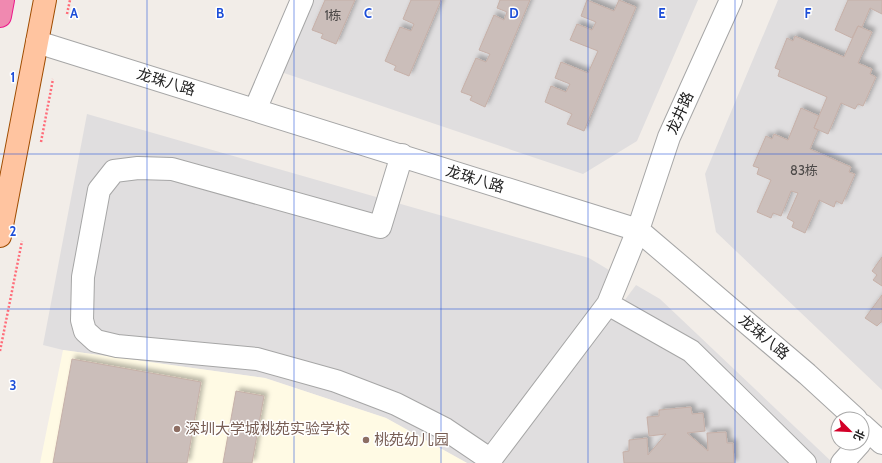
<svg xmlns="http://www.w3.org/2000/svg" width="882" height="463" font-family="Cabin,'Noto Sans SC',sans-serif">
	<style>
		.residential { fill: #e0dedf }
		.education { fill: #fffae4 }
		.building { fill: #cbbeba; stroke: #c6b0a8; filter: url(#shadow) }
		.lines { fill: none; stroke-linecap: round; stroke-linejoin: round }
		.minor-casing { stroke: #a6a6a6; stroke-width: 24 }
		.major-casing { stroke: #9f4c00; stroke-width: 24 }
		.highway-casing { stroke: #ec198a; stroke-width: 24 }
		.path { stroke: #ff6c79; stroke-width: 2.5; stroke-dasharray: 2 2; stroke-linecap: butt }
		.minor { stroke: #fff; stroke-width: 22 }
		.major { stroke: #ffc4a0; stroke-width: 22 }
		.highway { stroke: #f089b0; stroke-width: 22 }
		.grid { fill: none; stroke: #1d4ed8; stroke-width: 1; stroke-opacity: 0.55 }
		.education-dot { fill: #8d6e63; stroke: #fff; stroke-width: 1.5 }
		.labels { text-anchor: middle; stroke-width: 3; stroke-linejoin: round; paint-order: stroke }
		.number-label { font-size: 13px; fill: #4c4948 }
		.street-label { font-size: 15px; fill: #222; stroke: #fff }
		.education-label { font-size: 15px; fill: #785e54; stroke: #fff; text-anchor: start }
		.grid-label { font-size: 13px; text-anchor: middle; font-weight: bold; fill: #1d4ed8; stroke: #fff; stroke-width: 3; stroke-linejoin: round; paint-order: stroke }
	</style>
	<defs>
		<filter id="shadow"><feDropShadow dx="3.5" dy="-3.5" stdDeviation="2" flood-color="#0004"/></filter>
	</defs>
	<rect width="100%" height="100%" fill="#f2ede8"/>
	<path class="residential" d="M306,0H698L637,141L583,174L281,72Z
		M778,0H882V390L716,232L705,174Z
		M87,114L589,258L609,270L598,298L478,463H467L386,418L265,378L63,350L43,345Z
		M636,285L660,299L833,463H503Z"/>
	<path class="education" d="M63,350L265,378L386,418L467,463H40Z"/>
	<path class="building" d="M325,0H355L336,44L321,38L323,34L312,30Z
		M411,0H441L409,76L394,70L396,66L385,61L400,27L411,31L414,24L403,19Z
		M500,0H530L485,107L470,100L472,96L461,92L476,58L486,62L490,54L479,50L494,15L504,20L507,12L497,8Z
		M587,0L614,11L619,0L636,7L584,131L567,124L572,114L545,102L551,86L566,92L570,84L555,78L561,62L588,73L598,51L570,40L577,24L592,30L596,22L581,16Z
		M848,0H882V14L870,8L862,27L858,26L852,38L835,30Z
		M858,26L872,32L858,63L872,69L870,74L876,77L863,106L858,104L855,109L841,103L828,134L814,128L827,97L778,76L780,70L775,68L787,38L793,41L795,36L844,57Z
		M801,108L819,116L814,128L818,130L810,149L851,167L849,172L855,174L842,204L836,201L834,207L819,200L805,233L792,227L794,222L787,218L798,193L791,191L781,216L773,213L771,218L757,212L771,180L757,174L759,168L753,166L766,136L772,139L774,134L788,140Z
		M882,257V286L873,280L877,275L872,271Z
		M882,295V322H881L877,326L865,318Z
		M72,359L201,382L187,463H53Z
		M236,391L264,396L252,463H223Z
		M691,407L692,414L703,413L705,431L687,433L708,451L707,433L726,432L727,443H733L734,463H624L623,452L629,451V440L647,438L648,455L666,434L649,436L647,417L659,416V410Z"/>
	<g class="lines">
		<defs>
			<path id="minor" d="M37,42L638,230L807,374L856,419
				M255,110L302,0
				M402,155L380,227L172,169L138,168L114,171L99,190L83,277L82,320L85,331L96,341L117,346L257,359L336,381L396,404L445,429L491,460
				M608,304L668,338L691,351L805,463
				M862,425L882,443
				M488,463L608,304L638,230L669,137L731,0
				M842,463L860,443"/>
			<path id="major" d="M0,236L45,0"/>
			<path id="highway" d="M0,16L3,0"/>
		</defs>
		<use href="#minor" class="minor-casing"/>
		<use href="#major" class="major-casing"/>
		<use href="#highway" class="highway-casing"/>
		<path class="path" d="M67,14L70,0
			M41,142L53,79
			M0,351L22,241"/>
		<use href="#minor" class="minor"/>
		<use href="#major" class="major"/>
		<use href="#highway" class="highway"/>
	</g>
	<path class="grid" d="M147,0V463M294,0V463M441,0V463M588,0V463M735,0V463M0,154H882M0,309H882"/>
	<g class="education-dot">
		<circle cx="177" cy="429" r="4"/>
		<circle cx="366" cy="440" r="4"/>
	</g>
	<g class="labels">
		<g class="number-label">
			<text x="333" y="20">1栋</text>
			<text x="804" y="175">83栋</text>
		</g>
		<g class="street-label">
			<text transform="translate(166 82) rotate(17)" y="5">龙珠八路</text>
			<text transform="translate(680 113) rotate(-66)" y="5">龙井路</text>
			<text transform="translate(475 179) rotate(17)" y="5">龙珠八路</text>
			<text transform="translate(764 337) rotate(40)" y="5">龙珠八路</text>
		</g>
		<g class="education-label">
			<text x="185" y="434">深圳大学城桃苑实验学校</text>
			<text x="374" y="445">桃苑幼儿园</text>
		</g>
	</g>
	<g class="grid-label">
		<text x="74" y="18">A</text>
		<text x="220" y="18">B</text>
		<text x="368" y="18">C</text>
		<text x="514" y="18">D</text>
		<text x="662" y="18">E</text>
		<text x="808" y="18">F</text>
		<text x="13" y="82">1</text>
		<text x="13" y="236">2</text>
		<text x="13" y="390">3</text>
	</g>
	<g transform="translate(850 431) rotate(114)"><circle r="19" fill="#ffffff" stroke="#a7a7a7"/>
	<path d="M0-3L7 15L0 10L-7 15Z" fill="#d30028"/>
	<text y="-6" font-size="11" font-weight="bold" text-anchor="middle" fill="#222222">北</text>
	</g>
</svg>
